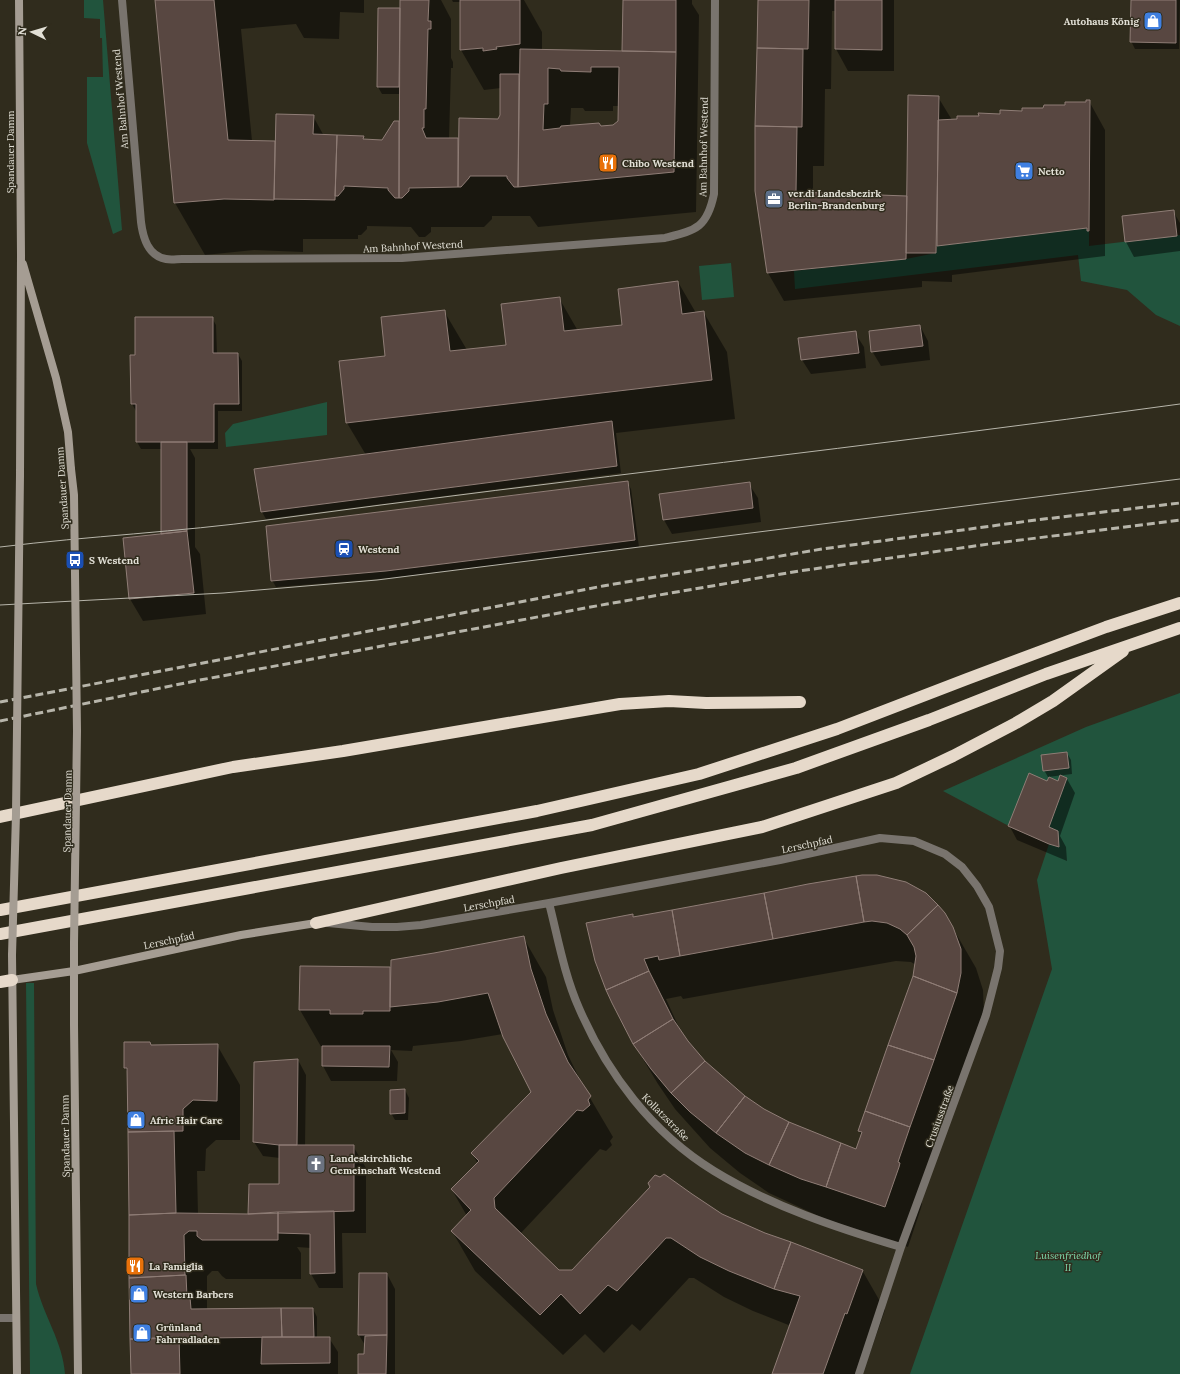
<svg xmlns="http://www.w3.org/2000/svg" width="1180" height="1374" font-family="Lora,serif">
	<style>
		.green { fill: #21543d }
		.shadow { fill: #0007; fill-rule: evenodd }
		.building { fill: #584741; stroke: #8f7d76; fill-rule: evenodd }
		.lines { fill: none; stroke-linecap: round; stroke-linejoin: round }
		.service { stroke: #79746e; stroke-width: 8 }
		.minor { stroke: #79746e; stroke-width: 8 }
		.secondary { stroke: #a59d93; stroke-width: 8 }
		.motorway { stroke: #e6d9ca; stroke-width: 12 }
		.tram { stroke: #b7b5aa; stroke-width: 1 }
		.rail { stroke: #b7b5aa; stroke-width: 3; stroke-dasharray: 8 4; stroke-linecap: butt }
		.secondary-bridge { stroke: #a59d93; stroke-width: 8 }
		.labels { text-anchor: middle; stroke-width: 3; stroke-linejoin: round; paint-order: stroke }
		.poi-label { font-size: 10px; font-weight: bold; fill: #e2e0d6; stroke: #302c1d; text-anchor: start }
		.street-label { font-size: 10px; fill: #e2e0d6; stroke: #302c1d }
		.park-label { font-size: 10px; font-style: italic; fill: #7fdbad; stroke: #302c1d }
	</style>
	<rect width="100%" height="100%" fill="#302c1d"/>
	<path class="green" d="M84,0H103L122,230L113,234L87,143V77H103L102,38H100V19L84,18Z
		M1087,228V231H1089V246L1180,235V326L1156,315L1127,290L1081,281L1078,255L795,289L794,271L906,259L936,253L937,246Z
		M731,263L734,297L702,300L699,266Z
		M327,402V435L226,447L225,433L233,424Z
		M1180,693V1374H910L1052,969L1037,880L1049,844L1005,824L943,791L1086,727Z
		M26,983H34L36,1284C43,1315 63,1342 65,1374H30V1372Z"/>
	<path class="shadow" d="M156,0H364V13L340,12L339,39L304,38L296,24L241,29L252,141L275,142L276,145L313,116L324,136L363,137L365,140L382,141L394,122H400V94H382L378,87L379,9L401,12V0H442H441L451,19V58L453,62V68H451L449,139H459L499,120L501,115V88L484,90L461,50V2H453L452,0H524L542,32V50L623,52L624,0H692V4L699,15L696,212L538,227L530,216H492V219L484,227H431V232L425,237H419L411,227L367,226V229L361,235H358V239H303V252L254,250L205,255L175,203ZM613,106H619V121L614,126H570L571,108H583L585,111H613Z
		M759,0H894V71H848L836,49V11H832L831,89H825L824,166H813V193L908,197L938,97L952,120L1087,103L1089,101L1105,130V256L952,275V282L922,281V287L784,301L768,273L756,191Z
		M1132,0H1180L1179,49H1135L1131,41Z
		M1173,211L1180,223V251L1134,257L1126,242Z
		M678,282L696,313H704L727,352L735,419L616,433L621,473L266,519L262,512L366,455L347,423L386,357L444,311L467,350L507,346L559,298L578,331L623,325Z
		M212,318L216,325L217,354H238L242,361V411H218V449H190L195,458V547L200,554L206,614L143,621L130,599L162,535V449H141L137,442L136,411L132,404L136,356Z
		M920,326L928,341L930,360L881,366L872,351Z
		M855,333L864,347L866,368L811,374L802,360Z
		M627,482L631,489L639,547L391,578L276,587L272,580Z
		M749,484L758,498L761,522L672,534L664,520Z
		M1067,753L1071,760L1072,774L1048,777L1044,770Z
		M1067,779L1075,793L1060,836L1066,847L1067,861L1017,840L1009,825L1048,783L1058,782Z
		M944,913L976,968L983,990L984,1014L921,1201L922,1204L921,1208L908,1247L825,1219L769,1193L740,1173L710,1148L675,1109L658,1084L634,1044L633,915L634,918ZM896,961L911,962L916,965V968L859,1131L862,1136L857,1150L799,1128L763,1110L744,1097L705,1062L681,1032L666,999L681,996L683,999Z
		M523,937L546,977L553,1010L568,1055L583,1086L613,1137L610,1141L612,1145L606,1151L600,1149L520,1234L558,1271H573L721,1214L765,1234L862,1270L885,1310L870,1353L860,1374H773L791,1326L753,1311L724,1297L694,1278H689L640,1331L632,1324L604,1353L585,1334L563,1355L475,1271L452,1231L467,1216L452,1190L478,1164L472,1153L532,1092L503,1034L461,1041L413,1046L412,1051L391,1050L398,1062L397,1081H331L323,1066V1050L300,1010L301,967L391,968Z
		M150,1043L152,1046L217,1045L240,1085V1140H216L206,1149L205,1171H197L198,1214L249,1215L280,1185V1158L263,1156L254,1142L298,1060L306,1075L305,1146H353L366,1168V1233H342L343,1288H319L311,1274V1248L297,1247L301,1253V1279H226L222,1276L218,1271H212L207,1276V1309H313L317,1317V1338H329L338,1352V1374H132L128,1073L125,1068Z
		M405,1090L409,1098L408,1120H395L391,1113Z
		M360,1274H387L395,1289V1374H359L365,1356L366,1347L359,1335Z"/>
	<path class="building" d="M155,0H214L228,140L275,141L274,200L224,199L174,203Z
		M400,0H429L428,21H431V29H428L426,109H424V128H422L426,138H458V187L409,188V191L402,198H399Z
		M460,0H520V44L496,47L497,49L483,51V48L460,50Z
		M623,0H676V52L622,51Z
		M758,0H809L808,49L757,48Z
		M835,0H882V50L835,49Z
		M1131,0H1176V43L1130,42Z
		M378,8H400L399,87H377Z
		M757,48L803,49L802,127L755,126Z
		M520,49L676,52L674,172L518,187ZM591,67H619L618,121L613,125L601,126L599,123L561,126L560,128L543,130L544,104H548V68L560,69L561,71L591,72Z
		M500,74H519L518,187H514L507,178V176H470L469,178L461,187H458L459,118L498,119L500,115Z
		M908,95L939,96L936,253H906Z
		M1086,100H1090L1089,231H1087V228L937,246L938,120L957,119V116H979L978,113L1000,114V110L1022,111V108H1043L1044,105H1065V102H1086Z
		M276,114L314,115L313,134L337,135L335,200L274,199Z
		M394,121H399V198H395L388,190V188L344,186V189L338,196H335L337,135L364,136L363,139L382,140Z
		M755,126L797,127L796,192L907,196L906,259L767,273L755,191Z
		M1174,210L1177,236L1125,242L1122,216Z
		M678,281L682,314L704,311L712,380L346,423L339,361L385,356L381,317L445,310L450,351L506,345L501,304L560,297L564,331L622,325L618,289Z
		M135,317H213V353H238L239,404H214V442H136V404H131L130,355H135Z
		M920,325L923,346L871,352L869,331Z
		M856,331L859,353L801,360L798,338Z
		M612,421L617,466L261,512L254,469Z
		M161,442H187V531L161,534Z
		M628,481L635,540L386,571L271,581L266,526Z
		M750,482L753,508L663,520L659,494Z
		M187,531L194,593L129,599L123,538Z
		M1067,752L1069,768L1043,771L1041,755Z
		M1029,773L1047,781L1049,777L1058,781L1060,775L1067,778L1049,827L1058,831L1059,847L1049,844L1008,826Z
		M862,875H877L906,882L926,893L938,905L907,935L900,929L887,923L872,921L864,922L856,876Z
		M856,876L864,922L773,939L764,893L808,884Z
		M764,893L773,939L680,956L672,910Z
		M938,905L945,913L953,927L961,949V973L957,993L913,976L916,956L914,947L907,935Z
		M672,910L680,956L659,960L658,956L644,959L649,971L606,990L595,961L586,923L633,914V917Z
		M524,936L531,969L546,1014L568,1062L591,1096L588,1100L590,1105L583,1111L577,1110L494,1198L495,1208L559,1270H572L650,1187L648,1183L655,1175L660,1177L664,1174L692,1194L722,1214L765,1233L791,1242L774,1289L729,1271L700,1257L671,1238H666L617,1291L608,1285L580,1314L561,1294L540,1315L451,1231L471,1210L451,1189L479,1161L471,1153L531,1092L503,1037L488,993L438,1002L390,1007L391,960L434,953Z
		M300,966L390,967V1011H363V1014H330V1010H299Z
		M649,971L673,1019L633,1044L612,1003L606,990Z
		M913,976L957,993L934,1060L888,1045Z
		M673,1019L688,1041L705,1061L671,1093L651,1069L633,1044Z
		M124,1042H150L151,1045L218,1044L217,1101L193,1100L183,1109V1131L128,1132L127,1068H124Z
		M888,1045L934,1060L910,1127L865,1111Z
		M322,1046H390L389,1067L322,1066Z
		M298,1059L297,1145H279L253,1142L254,1062Z
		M705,1061L745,1096L716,1133L690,1112L671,1093Z
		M405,1089V1113L390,1114V1090Z
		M745,1096L764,1109L789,1122L769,1165L745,1153L716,1133Z
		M865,1111L910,1127L898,1162L900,1163L899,1167L885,1207L826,1187L841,1143L856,1149L862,1132L858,1131Z
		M789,1122L841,1143L826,1187L801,1179L769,1165Z
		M174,1131L176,1213L129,1215L128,1132Z
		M279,1145H354V1211L248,1214L249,1184H279Z
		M334,1211L335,1273L310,1274V1234L278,1233V1212Z
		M278,1212V1240H202L197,1236V1231H189L184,1235L185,1275L129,1278V1215L176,1213L248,1214Z
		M791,1242L863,1270L847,1314L845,1313L823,1374H772L800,1296L774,1289Z
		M359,1273H387V1335H358Z
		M186,1275L187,1297H190L191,1309L281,1308L282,1337L130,1339L129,1278Z
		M281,1308H313L314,1337H282Z
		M387,1335L386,1374H358V1354H364L365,1336Z
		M179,1337L180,1374H131L130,1339Z
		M262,1337H330V1363L261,1364Z"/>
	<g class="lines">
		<path class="service" d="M0,1318H16"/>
		<path class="minor" d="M122,0L141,222C143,238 148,256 166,259C171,260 177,259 182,259L402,258L665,238C696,230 707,228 714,194L715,0
			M549,903C558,938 564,974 579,1008C607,1073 652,1133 714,1171C771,1206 837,1228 901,1247
			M328,923L372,927H397L421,925L549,903L780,860L880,838L914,841L945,854L962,867L977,886L989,907L1000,951L998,968L986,1015L901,1247L859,1374"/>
		<path class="secondary" d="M19,0L21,255L20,475
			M23,264L56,378L68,432L71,469
			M74,943V1025L78,1374
			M12,955L17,1374
			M12,980L74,971L241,935L316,923"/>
		<path class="motorway" d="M0,817L233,767L343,751L620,704L669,701L706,703L800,702
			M0,910L537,811L699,774L837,729L967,679L1106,627L1180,603
			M316,923L561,868L762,827L896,783L953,756L1016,723L1053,701L1123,651
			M0,934L592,825L796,768L929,720L1046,674L1180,628
			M0,982L12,980"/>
		<path class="tram" d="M0,547C89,536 179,532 267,520C571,479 876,446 1180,404
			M0,605L223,593L377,580L1180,479"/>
		<path class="rail" d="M0,702L603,586L822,549L1036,520L1180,503
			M0,721L195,681L607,604L799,571L989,544L1180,520"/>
		<path class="secondary-bridge" d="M71,469L74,495L77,731L74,943
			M12,955L16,814L20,475"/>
	</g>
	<defs>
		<symbol id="shop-square" viewBox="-11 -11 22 22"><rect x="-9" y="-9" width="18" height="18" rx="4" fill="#3f7fe0" stroke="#302c1d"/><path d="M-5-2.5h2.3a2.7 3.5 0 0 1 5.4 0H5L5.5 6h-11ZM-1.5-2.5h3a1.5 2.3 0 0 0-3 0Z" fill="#fff"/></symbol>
		<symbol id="restaurant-square" viewBox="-11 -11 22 22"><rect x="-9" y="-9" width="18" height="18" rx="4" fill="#e8710a" stroke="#302c1d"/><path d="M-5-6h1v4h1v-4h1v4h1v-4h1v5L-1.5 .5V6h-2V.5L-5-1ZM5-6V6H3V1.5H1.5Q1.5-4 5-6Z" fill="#fff"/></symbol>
		<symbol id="supermarket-square" viewBox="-11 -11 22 22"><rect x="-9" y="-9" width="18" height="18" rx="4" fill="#3f7fe0" stroke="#302c1d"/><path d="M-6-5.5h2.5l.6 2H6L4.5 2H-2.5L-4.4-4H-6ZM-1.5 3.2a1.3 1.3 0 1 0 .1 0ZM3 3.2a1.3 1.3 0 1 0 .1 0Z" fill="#fff"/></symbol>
		<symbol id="office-square" viewBox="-11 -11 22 22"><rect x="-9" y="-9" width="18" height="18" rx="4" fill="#5c6f8a" stroke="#302c1d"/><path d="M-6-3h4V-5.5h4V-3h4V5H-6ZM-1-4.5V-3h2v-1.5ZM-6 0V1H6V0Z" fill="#fff"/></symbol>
		<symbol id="station-square" viewBox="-11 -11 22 22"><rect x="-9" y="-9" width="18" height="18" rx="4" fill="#1a4fb4" stroke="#302c1d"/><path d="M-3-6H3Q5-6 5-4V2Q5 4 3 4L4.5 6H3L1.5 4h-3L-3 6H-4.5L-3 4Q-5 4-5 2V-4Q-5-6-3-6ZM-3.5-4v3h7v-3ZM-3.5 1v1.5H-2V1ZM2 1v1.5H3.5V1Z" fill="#fff"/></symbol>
		<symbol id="bus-square" viewBox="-11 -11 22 22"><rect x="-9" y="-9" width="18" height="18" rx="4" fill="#1a4fb4" stroke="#302c1d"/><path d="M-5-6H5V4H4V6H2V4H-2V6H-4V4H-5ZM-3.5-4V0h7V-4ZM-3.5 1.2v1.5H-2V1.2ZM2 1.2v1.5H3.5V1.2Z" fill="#fff"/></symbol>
		<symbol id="church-square" viewBox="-11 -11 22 22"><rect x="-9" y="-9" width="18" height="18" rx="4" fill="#6b7280" stroke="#302c1d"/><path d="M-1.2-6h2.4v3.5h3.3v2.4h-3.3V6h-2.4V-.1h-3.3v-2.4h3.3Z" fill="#fff"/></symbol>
	</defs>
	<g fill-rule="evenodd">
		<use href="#shop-square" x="1142" y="10" width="22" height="22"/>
		<use href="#restaurant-square" x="597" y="152" width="22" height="22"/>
		<use href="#supermarket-square" x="1013" y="160" width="22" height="22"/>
		<use href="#office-square" x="763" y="188" width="22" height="22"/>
		<use href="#station-square" x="333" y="538" width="22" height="22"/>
		<use href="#bus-square" x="64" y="549" width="22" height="22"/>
		<use href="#shop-square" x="125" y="1109" width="22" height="22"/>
		<use href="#church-square" x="305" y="1153" width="22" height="22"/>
		<use href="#restaurant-square" x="124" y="1255" width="22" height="22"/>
		<use href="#shop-square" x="128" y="1283" width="22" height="22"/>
		<use href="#shop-square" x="131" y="1322" width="22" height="22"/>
	</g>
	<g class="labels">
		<g class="poi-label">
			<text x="1139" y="25" text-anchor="end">Autohaus König</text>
			<text x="622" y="167">Chibo Westend</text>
			<text x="1038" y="175">Netto</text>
			<text x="788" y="197">ver.di Landesbezirk<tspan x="788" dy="12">Berlin-Brandenburg</tspan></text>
			<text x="358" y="553">Westend</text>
			<text x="89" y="564">S Westend</text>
			<text x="150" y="1124">Afric Hair Care</text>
			<text x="330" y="1162">Landeskirchliche<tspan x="330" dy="12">Gemeinschaft Westend</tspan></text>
			<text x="149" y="1270">La Famiglia</text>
			<text x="153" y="1298">Western Barbers</text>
			<text x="156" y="1331">Grünland<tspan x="156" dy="12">Fahrradladen</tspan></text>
		</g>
		<g class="street-label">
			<text transform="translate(120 99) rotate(-95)" y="4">Am Bahnhof Westend</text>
			<text transform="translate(703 147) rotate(-89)" y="4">Am Bahnhof Westend</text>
			<text transform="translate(10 152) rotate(-90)" y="4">Spandauer Damm</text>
			<text transform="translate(413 246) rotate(-3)" y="4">Am Bahnhof Westend</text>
			<text transform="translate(62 488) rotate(-94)" y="4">Spandauer Damm</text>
			<text transform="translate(67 811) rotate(-89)" y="4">Spandauer Damm</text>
			<text transform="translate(807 844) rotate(-12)" y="4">Lerschpfad</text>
			<text transform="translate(489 903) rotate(-10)" y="4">Lerschpfad</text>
			<text transform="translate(169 940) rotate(-12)" y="4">Lerschpfad</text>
			<text transform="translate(939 1116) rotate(-70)" y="4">Crusiusstraße</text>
			<text transform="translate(666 1117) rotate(45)" y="4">Kollatzstraße</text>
			<text transform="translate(65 1136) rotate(-91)" y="4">Spandauer Damm</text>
		</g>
		<g class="park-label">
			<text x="1068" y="1259">Luisenfriedhof<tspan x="1068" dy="12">II</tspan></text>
		</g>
	</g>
	<g transform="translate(32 32) rotate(275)" stroke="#302c1d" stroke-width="3" paint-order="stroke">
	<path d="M0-3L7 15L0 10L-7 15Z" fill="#e2e0d6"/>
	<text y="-6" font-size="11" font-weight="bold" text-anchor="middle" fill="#e2e0d6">N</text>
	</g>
</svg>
